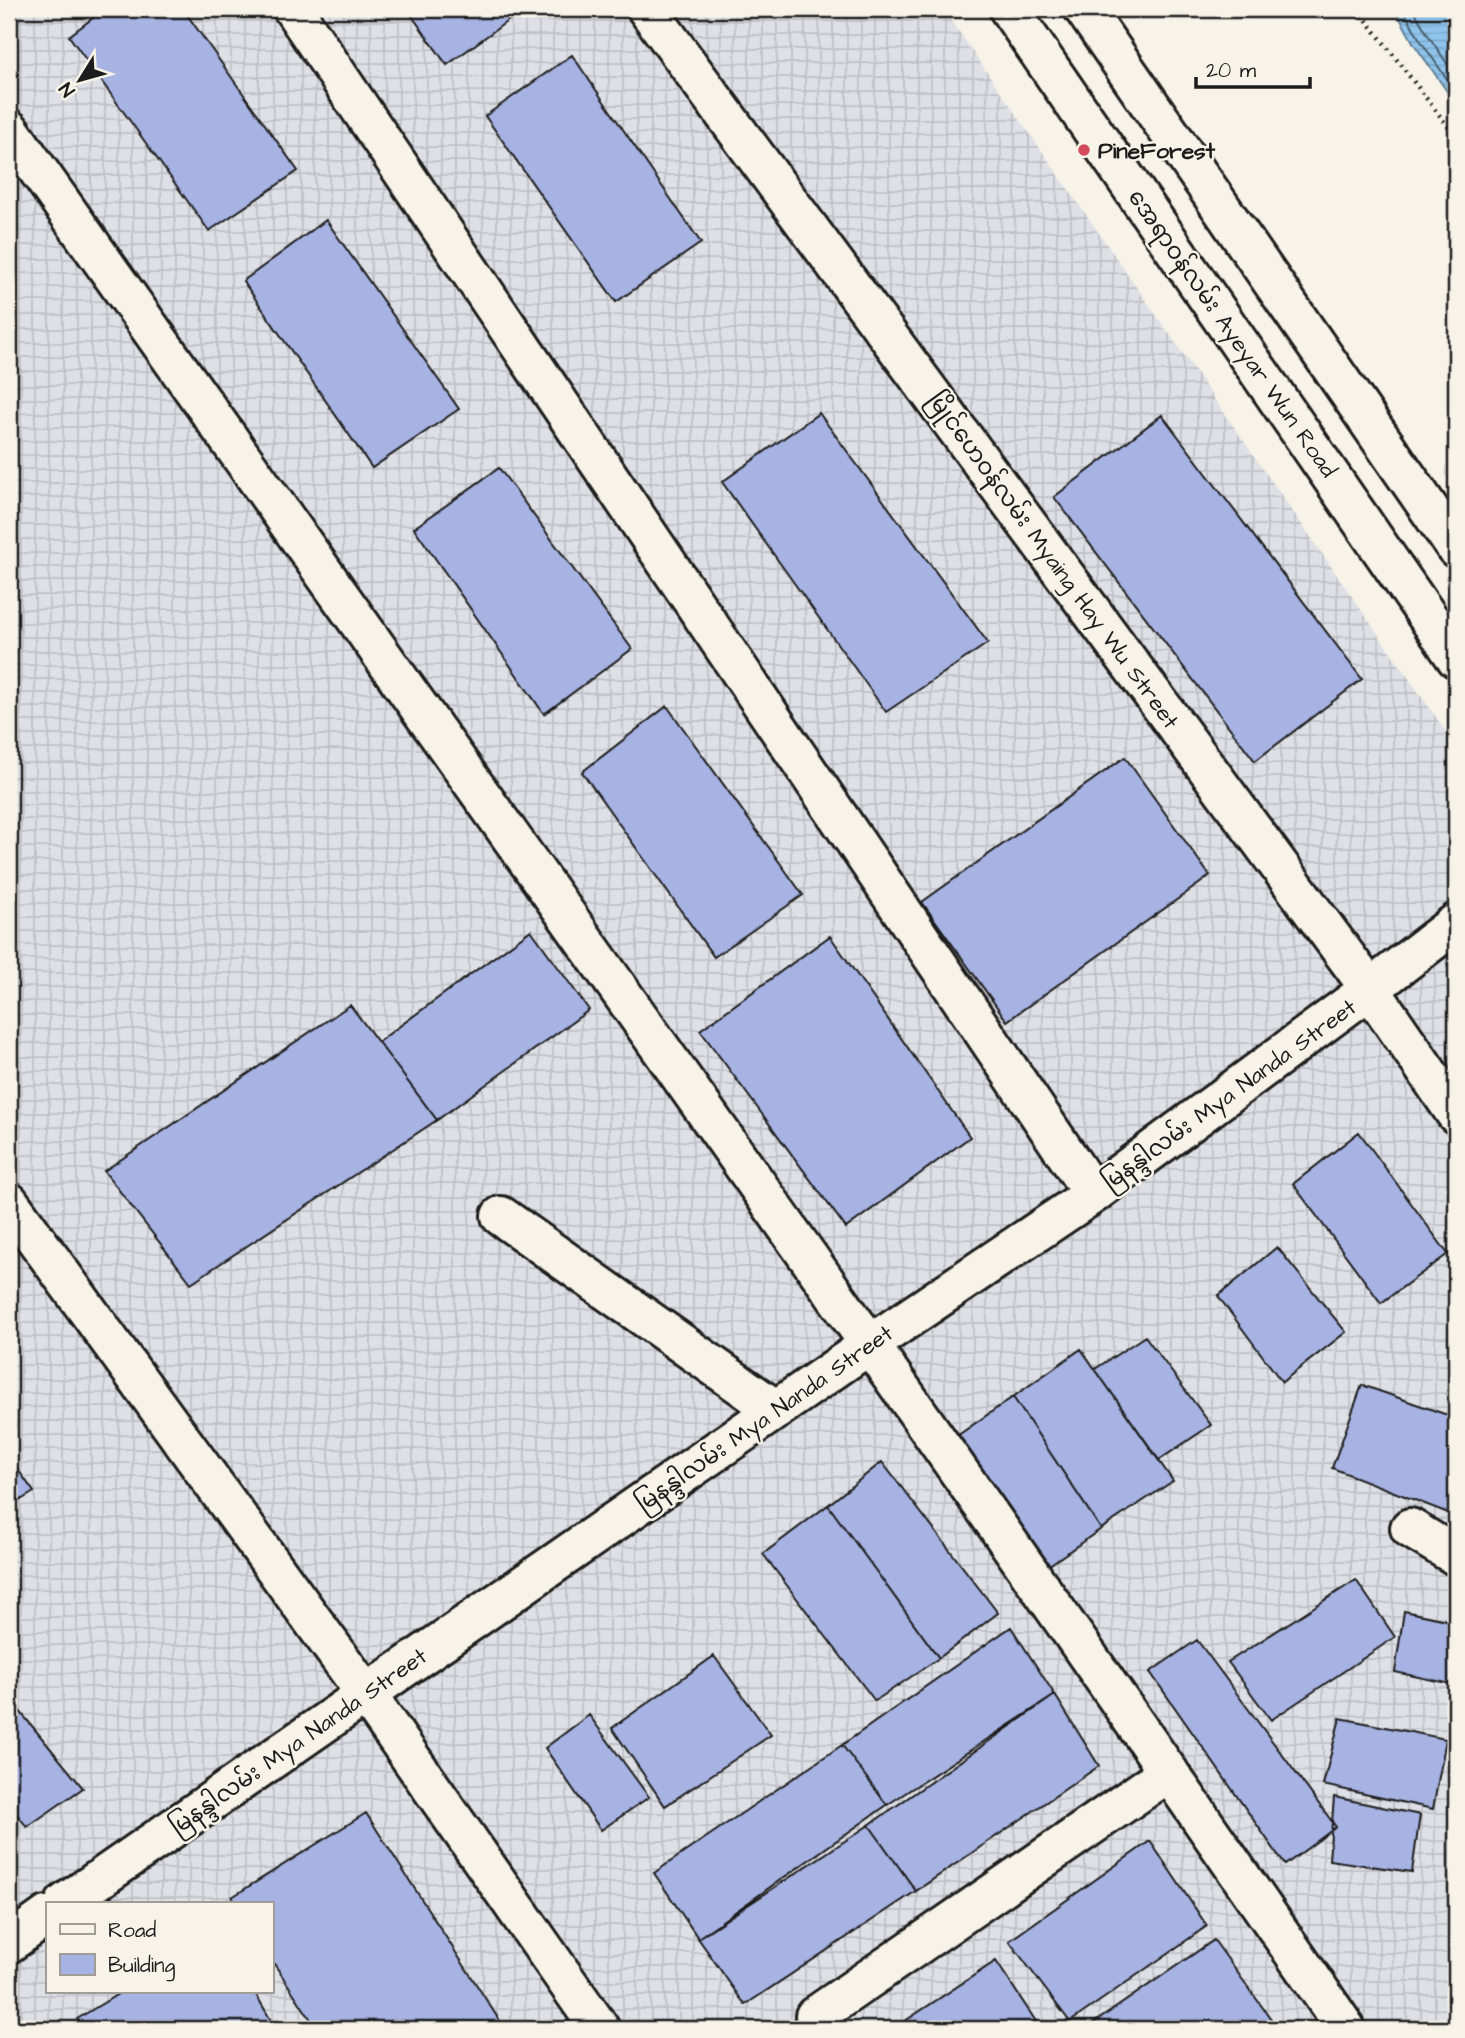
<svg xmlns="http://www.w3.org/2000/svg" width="1465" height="2038" font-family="'Architects Daughter','Noto Sans Myanmar',sans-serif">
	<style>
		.industrial { fill: url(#industrial-grid); fill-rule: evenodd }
		.water { fill: url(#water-rules); stroke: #618199; stroke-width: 2 }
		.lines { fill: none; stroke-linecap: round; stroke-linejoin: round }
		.shore { stroke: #4a5f6f; stroke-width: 2 }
		.building { fill: #a7b3e3; stroke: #1c1c1c; stroke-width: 2 }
		.minor-casing { stroke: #1c1c1c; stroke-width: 44 }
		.major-casing { stroke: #1c1c1c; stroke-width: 44 }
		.path { stroke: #1c1c1c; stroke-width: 4.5; stroke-dasharray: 2 5; stroke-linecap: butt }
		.minor { stroke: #f7f3e8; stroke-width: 38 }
		.major { stroke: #f7f3e8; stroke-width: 38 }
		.poi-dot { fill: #d1495b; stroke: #f7f3e8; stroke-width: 2.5 }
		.labels { text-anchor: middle; stroke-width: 5; stroke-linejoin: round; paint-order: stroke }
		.poi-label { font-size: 23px; font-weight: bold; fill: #1c1c1c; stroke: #f7f3e8; text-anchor: start }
		.street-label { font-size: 23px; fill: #1c1c1c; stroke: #f7f3e8 }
	</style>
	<defs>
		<pattern id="industrial-grid" width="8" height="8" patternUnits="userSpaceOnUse" patternTransform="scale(1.75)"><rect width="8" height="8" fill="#dfe0e6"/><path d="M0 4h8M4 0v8" fill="none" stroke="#bfc0c5"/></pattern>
		<pattern id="water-rules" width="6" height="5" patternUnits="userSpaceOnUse" patternTransform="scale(1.75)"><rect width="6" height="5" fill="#8fc4ec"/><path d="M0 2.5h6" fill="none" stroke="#7ba8ca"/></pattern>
	</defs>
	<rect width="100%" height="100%" fill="#f7f3e8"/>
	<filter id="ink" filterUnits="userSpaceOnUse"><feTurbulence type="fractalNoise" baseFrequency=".0143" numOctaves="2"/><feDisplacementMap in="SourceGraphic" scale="14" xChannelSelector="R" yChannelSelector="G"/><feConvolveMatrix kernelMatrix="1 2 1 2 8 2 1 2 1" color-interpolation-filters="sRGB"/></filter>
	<g filter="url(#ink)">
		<path class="industrial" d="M9,9H943L1456,746V2029H9ZM47,1903H271V1991H47Z"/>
		<path class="water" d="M1395,9H1456V104L1414,44Z"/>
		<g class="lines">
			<path class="shore" d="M1403,9L1420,40L1456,92
				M1413,9L1428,35L1456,77"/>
		</g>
		<path class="building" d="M105,9H183L298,171L209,231L69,36Z
			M407,9H524L447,65Z
			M572,55L701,243L616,302L485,116Z
			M326,220L459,409L372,468L243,281Z
			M819,413L988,643L886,712L722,482Z
			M1162,415L1362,679L1255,761L1054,497Z
			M499,468L632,649L544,714L414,528Z
			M667,706L803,895L714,957L582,772Z
			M1125,757L1210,876L1007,1021L922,902Z
			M531,930L589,1010L437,1120L378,1042Z
			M830,936L970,1137L846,1228L700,1030Z
			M350,1005L437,1120L191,1283L104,1171Z
			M1359,1132L1448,1254L1381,1303L1293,1184Z
			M1277,1247L1346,1332L1282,1382L1218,1296Z
			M1145,1336L1211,1425L1159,1460L1095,1369Z
			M1081,1349L1173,1481L1101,1529L1013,1397Z
			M1362,1385L1456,1418V1516L1332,1468Z
			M1013,1397L1101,1529L1045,1568L954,1438Z
			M9,1457L34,1492L9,1507Z
			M882,1462L998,1613L939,1658L828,1505Z
			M828,1505L939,1658L875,1701L763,1554Z
			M1356,1580L1395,1637L1271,1720L1228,1662Z
			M1404,1611L1456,1622V1685L1395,1672Z
			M1011,1627L1055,1695L887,1805L842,1745Z
			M1197,1640L1336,1827L1285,1865L1150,1672Z
			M714,1656L771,1735L665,1806L612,1728Z
			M1055,1695L1099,1766L916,1891L869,1825Z
			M9,1698L83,1788L27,1827L9,1804Z
			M589,1715L649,1797L601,1830L545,1748Z
			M1340,1718L1446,1739L1433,1809L1323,1785Z
			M842,1745L887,1805L698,1938L654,1873Z
			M1334,1797L1420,1815L1412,1872L1329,1860Z
			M366,1813L505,2029H317L271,1959V1903H236L232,1897Z
			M869,1825L916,1891L745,2005L698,1938Z
			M1150,1841L1207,1926L1070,2022L1009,1941Z
			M1214,1940L1276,2026L1272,2029H1085Z
			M996,1961L1041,2029H893Z
			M123,1991H254L276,2029H83L77,2019Z"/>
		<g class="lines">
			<defs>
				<path id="minor" d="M293,9L1093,1194
					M647,9L1370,989L1456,1114
					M9,129C456,761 908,1391 1346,2029
					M9,1202L366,1694L600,2029
					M501,1216L776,1410
					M1410,1528L1456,1556
					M65,1903L869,1345L1093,1194L1370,989L1456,923
					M9,1943L47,1916
					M825,2029L815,2016L1169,1772"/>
				<path id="major" d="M1009,9L1456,658
					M1084,9L1456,548"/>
			</defs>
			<use href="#minor" class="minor-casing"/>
			<use href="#major" class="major-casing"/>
			<path class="path" d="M1358,9L1456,137"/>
			<use href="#minor" class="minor"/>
			<use href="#major" class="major"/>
		</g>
	</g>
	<circle class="poi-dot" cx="1084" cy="150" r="7"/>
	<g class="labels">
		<g class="poi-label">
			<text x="1098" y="158">PineForest</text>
		</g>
		<g class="street-label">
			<text transform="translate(1233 333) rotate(55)" y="8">အေရာဝန်လမ်း Ayeyar Wun Road</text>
			<text transform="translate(1054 560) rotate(54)" y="8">မြိုင်ဟေဝန်လမ်း Myaing Hay Wu Street</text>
			<text transform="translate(1229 1094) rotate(-36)" y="8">မြနန္ဒါလမ်း Mya Nanda Street</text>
			<text transform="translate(764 1418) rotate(-35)" y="8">မြနန္ဒါလမ်း Mya Nanda Street</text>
			<text transform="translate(298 1741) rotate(-35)" y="8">မြနန္ဒါလမ်း Mya Nanda Street</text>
		</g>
	</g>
	<rect width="1465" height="2038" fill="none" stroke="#f7f3e8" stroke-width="35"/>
	<rect x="18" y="18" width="1430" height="2003" fill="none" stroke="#1c1c1c" stroke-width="2.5" filter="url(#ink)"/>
	<rect x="46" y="1902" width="228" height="91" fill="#f7f3e8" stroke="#9f9d96" stroke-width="2"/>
	<rect x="60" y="1924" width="35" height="10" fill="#f7f3e8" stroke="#9f9d96" stroke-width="2"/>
	<text x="108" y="1937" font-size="21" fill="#1c1c1c">Road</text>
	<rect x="60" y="1954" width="35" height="21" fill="#a7b3e3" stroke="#9f9d96" stroke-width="2"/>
	<text x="108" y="1972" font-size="21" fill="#1c1c1c">Building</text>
	<g transform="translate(80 80) rotate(233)" stroke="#f7f3e8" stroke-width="5" paint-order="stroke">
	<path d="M0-5L12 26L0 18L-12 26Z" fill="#1c1c1c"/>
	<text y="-10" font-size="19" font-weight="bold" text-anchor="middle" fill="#1c1c1c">N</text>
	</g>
	<path d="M1196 77v10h114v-10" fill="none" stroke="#1c1c1c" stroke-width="3.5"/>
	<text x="1206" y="77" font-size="21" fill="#1c1c1c" stroke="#f7f3e8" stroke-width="5" paint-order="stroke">20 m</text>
</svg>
